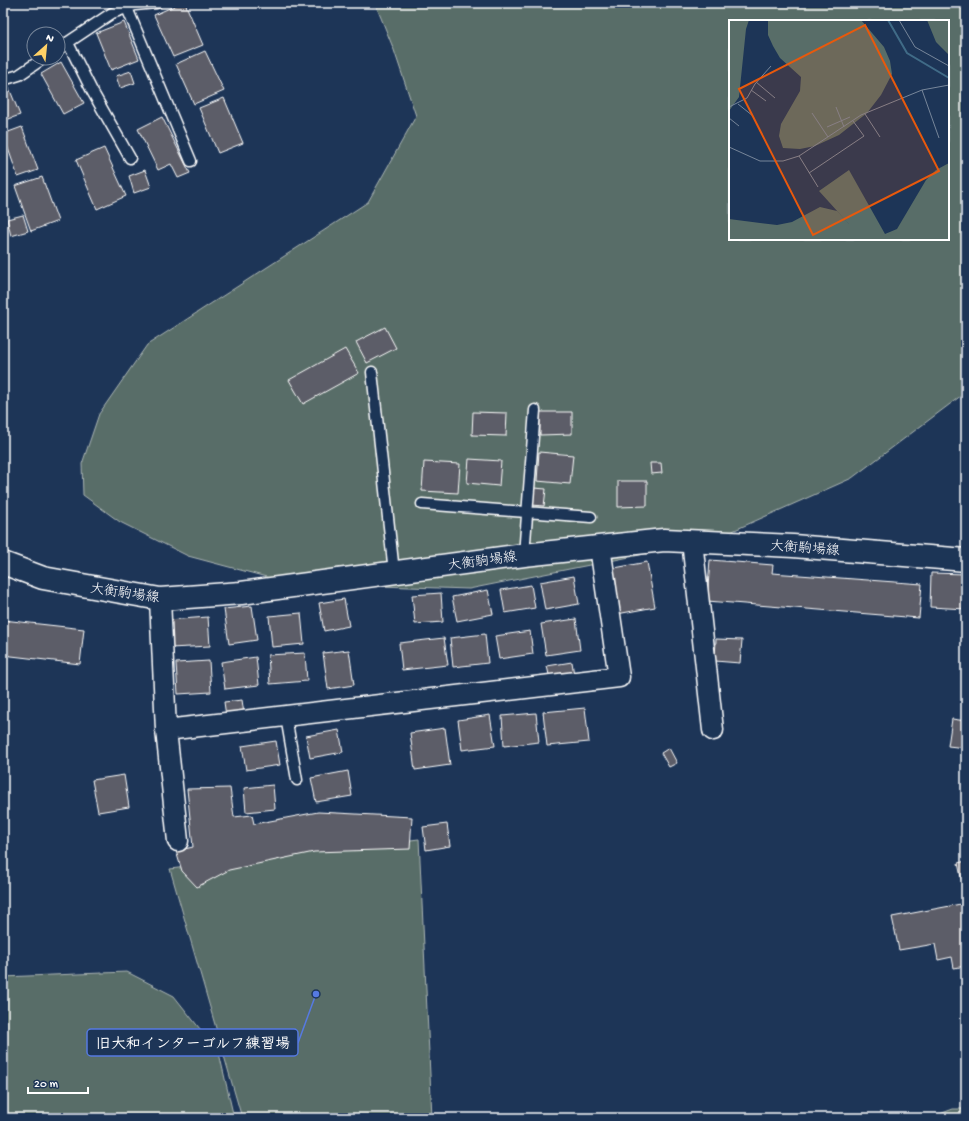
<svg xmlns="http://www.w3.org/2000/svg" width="969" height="1121" font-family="'Gochi Hand','Klee One',sans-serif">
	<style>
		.green { fill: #586d68; stroke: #acb6b4; fill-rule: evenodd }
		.building { fill: #5c5d67; stroke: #fff }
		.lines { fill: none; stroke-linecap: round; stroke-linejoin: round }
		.service-casing { stroke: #fff; stroke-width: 13 }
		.minor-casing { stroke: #fff; stroke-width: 23 }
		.secondary-casing { stroke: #fff; stroke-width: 25 }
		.service { stroke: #1d3557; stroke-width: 10 }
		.minor { stroke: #1d3557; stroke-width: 20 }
		.secondary { stroke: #1d3557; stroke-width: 22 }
		.labels { text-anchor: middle; stroke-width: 3; stroke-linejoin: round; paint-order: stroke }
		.street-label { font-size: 14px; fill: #fff; stroke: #1d3557 }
		.inset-river { fill: none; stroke: #406b87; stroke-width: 2 }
		.inset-road { fill: none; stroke: #77869a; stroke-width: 1 }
		.view { fill: #e8590c; fill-opacity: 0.15; stroke: #e8590c; stroke-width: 2 }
		.inset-edge { fill: none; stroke: #fff; stroke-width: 2 }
		.leader { fill: none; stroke: #567ae2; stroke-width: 1.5 }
		.callout-dot { fill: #567ae2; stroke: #1d3557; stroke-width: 1.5 }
		.callout { fill: #1d3557; stroke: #567ae2; stroke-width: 1.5 }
		.callout-label { font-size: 15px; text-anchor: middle; font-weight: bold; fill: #fff }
	</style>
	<rect width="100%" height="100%" fill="#1d3557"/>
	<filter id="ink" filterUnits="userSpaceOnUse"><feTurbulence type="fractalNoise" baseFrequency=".025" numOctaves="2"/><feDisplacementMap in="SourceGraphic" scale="8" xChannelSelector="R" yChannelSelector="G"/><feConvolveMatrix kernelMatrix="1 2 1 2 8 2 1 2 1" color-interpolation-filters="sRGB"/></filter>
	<g filter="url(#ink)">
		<path class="green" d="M375,3H966V392L852,478L710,541L469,589L289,583L188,556L120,522L83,495L82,464L99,414L147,345L368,202L416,116L394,50ZM730,21H948V239H730Z
			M419,839L432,1118H242L170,869Z
			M127,972L174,996L219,1053L234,1118H3V977Z
			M953,1109H966V1118H929Z"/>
		<path class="building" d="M181,3H185L203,45L173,57L154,15Z
			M124,22L139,59L111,70L96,33Z
			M205,51L224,91L194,104L176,64Z
			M61,62L84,103L63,114L41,74Z
			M131,71L135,83L120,88L116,76Z
			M7,83L20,115L3,121V84Z
			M224,98L243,143L218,153L199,108Z
			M162,117L190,173L178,178L171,164L158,170L138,129Z
			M22,127L38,170L18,177L3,134Z
			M104,148L126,196L97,209L76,160Z
			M145,170L151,187L134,193L129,176Z
			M42,177L58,221L31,231L15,186Z
			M23,215L28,231L11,236L7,219Z
			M385,327L396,348L367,363L356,342Z
			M345,349L359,373L303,404L289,380Z
			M473,412L507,413L506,436L472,435Z
			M540,412H572V434L540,435Z
			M539,452L573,455L570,484L537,481Z
			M469,459L501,461L499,486L467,483Z
			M424,462L460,464L458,493L422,491Z
			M650,463H661L662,473L651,474Z
			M618,481H647V506L618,507Z
			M534,488L546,489L544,506L532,505Z
			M710,560L773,565L772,573L922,584L919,618L707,601Z
			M647,562L655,607L617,614L609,569Z
			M931,573L966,574V609L930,607Z
			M574,576L579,604L545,610L540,582Z
			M531,585L535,608L505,613L501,590Z
			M488,590L493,614L457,621L452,597Z
			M441,593L443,622L415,624L412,595Z
			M344,599L349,626L324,631L319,603Z
			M252,606L257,640L229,644L224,609Z
			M301,613L304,644L272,647L269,616Z
			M208,617L210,646L170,648L168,620Z
			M576,619L580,650L546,655L541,624Z
			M3,620L84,629L80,664L3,655Z
			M530,631L533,654L499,659L495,636Z
			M485,634L488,663L453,667L450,638Z
			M444,638L448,665L402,670L399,643Z
			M716,639L742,640L740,663L715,661Z
			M349,650L354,685L328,689L323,653Z
			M305,653L307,681L270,684L268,655Z
			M256,657L259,685L225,689L221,662Z
			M209,661L211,692L178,694L176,663Z
			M572,662L574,675L550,679L547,666Z
			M242,700L244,714L226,716L224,702Z
			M585,708L589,742L547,746L543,712Z
			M536,713L539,742L504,746L502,716Z
			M490,715L495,746L462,750L458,720Z
			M952,719L966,721V748L948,746Z
			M445,728L450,765L415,770L410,733Z
			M339,730L343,752L310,758L306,736Z
			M276,741L280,765L246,770L242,746Z
			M669,748L677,763L669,767L661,753Z
			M348,771L352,796L316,802L311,778Z
			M124,775L129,807L98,812L92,780Z
			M273,785L275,809L246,812L244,788Z
			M230,788L234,817L252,815L254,824L318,812L412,817L410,849L314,852L229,870L197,887L182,871L176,851L193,847L187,789Z
			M447,824L450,846L426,850L423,827Z
			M966,861V891H964L958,863Z
			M966,903V966L954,968L952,957L938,960L935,944L899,950L892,917Z"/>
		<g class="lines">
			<defs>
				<path id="service" d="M127,8L191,161
					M68,43L92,91L130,158
					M58,49L112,13L135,5L156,3
					M3,80L19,75L44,58
					M372,372L394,572
					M422,504L591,517
					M524,555L535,410
					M286,717L297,780"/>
				<path id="minor" d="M692,541L713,730
					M160,599L166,730L178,841
					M166,730L619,677L600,547"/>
				<path id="secondary" d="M3,563L43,578L160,599L241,593L524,555L664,540L793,546L966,560"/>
			</defs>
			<use href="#service" class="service-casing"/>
			<use href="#minor" class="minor-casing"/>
			<use href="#secondary" class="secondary-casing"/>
			<use href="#service" class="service"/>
			<use href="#minor" class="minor"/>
			<use href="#secondary" class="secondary"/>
		</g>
	</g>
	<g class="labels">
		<g class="street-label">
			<text transform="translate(805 547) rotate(4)" y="5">大衡駒場線</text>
			<text transform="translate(482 560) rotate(-8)" y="5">大衡駒場線</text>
			<text transform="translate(125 592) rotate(8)" y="5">大衡駒場線</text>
		</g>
	</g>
	<g transform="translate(729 20)">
		<rect width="220" height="220" fill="#1d3557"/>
		<path d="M0,0H20L17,9L10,77L0,91ZM39,0H132L155,27L161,41L163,54L152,75L138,93L110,115L86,126L71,129L54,128L50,116L52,104L71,71L72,57L51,38L44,26L39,15ZM198,0H220V35L207,22ZM220,143V220H0V199L48,205L63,202L91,187L108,191L129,214L90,171L120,150L156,214L168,209L197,160L207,150Z" fill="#586d68"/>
		<path class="inset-river" d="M159,0L178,33L220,58"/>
		<path class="inset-road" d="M170,0L186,27L220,46M27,62L46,78M22,70L37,81M193,70L210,118M9,84L24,96M0,87L18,78L26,64L42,46M107,87L115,107M83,93L99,117M136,94L151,117M0,98L10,106M98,107L121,97M0,127L31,141H54L70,136L132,95L193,70L220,65M70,136L89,167M80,153L135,116L124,101"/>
		<path class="view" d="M136,5L210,151L84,215L10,69Z"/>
		<rect width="220" height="220" class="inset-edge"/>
	</g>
	<path class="leader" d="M316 994L298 1043"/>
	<circle class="callout-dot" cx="316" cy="994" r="4"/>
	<rect class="callout" x="87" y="1029" width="211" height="27" rx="4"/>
	<g class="callout-label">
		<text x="193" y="1048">旧大和インターゴルフ練習場</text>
	</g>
	<rect width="969" height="1121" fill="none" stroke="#1d3557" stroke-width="16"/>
	<rect x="8" y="8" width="953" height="1105" fill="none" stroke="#fff" stroke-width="1.5" filter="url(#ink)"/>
	<g transform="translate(46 46) rotate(27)"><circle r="19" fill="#1d3557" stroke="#77869a"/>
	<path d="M0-3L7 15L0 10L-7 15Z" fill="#ffd166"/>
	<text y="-6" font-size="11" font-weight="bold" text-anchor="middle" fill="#ffffff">N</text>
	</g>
	<path d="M28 1087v6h60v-6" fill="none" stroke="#ffffff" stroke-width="2"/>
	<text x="34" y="1087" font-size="12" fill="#ffffff" stroke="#1d3557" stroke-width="3" paint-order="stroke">20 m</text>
</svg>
